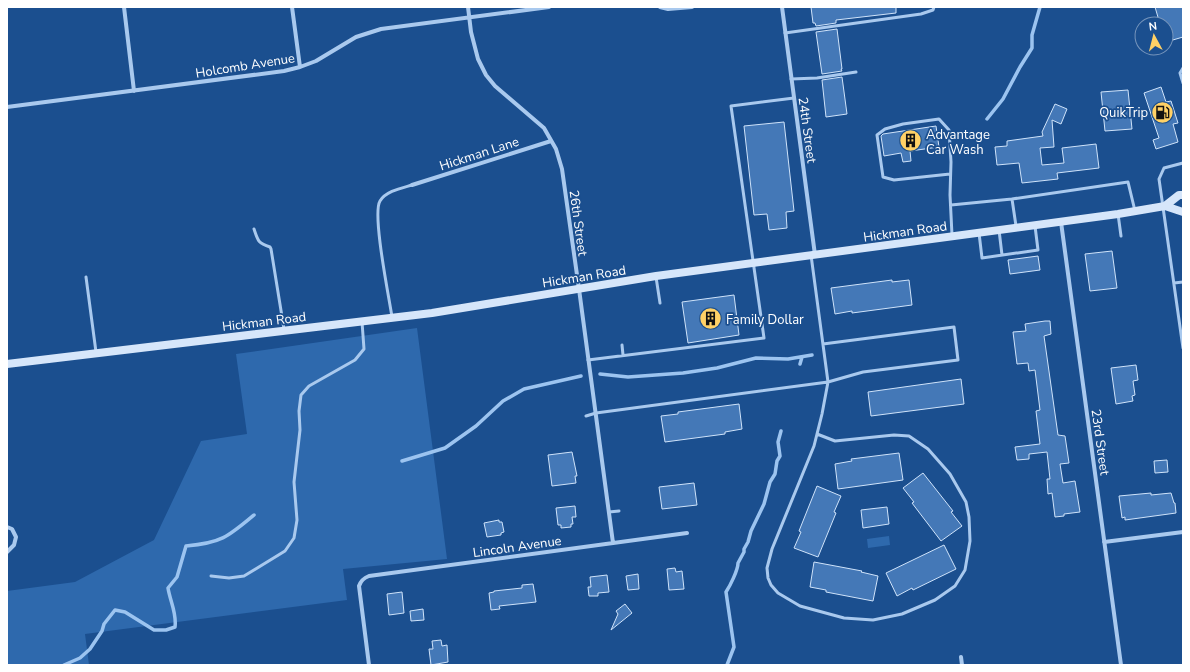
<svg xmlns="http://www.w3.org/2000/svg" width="1190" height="672" font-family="'Nunito Sans',sans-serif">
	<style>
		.green { fill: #2e69ad }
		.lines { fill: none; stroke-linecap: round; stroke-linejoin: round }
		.stream { stroke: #9cc4f0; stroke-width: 3.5 }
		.building { fill: #4478b7; stroke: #cfe3fa }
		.lane { stroke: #a9c9ee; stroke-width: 3 }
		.street { stroke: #a9c9ee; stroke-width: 4 }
		.secondary { stroke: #d6e6fa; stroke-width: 8 }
		.labels { text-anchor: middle; stroke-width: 3.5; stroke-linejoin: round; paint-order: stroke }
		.street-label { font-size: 13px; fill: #fff; stroke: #1b4f8f }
		.poi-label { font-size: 13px; fill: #fff; stroke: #1b4f8f; text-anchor: start }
	</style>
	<rect width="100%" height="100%" fill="#1b4f8f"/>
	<path class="green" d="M417,328L447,559L343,569L347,600L85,634L89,665H7V591L75,582L154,540L201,441L247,434L236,354Z
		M889,536L890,545L868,548L867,539Z"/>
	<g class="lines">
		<path class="stream" d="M987,119L1003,99L1020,67L1032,48V35L1040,7
			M800,364L802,357
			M600,374L628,377L683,373L717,368L756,358L788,359L812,355
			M402,461L445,448L476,426L503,401L524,389L581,376
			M64,665L80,658L90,649L102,631L104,624L115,610L125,612L154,630H166L175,627C177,613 170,601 168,588L177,577L186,546C221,543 228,537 254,515
			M727,665L734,647L726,592C730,586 738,570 738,563L744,552V549L748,542L751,531L764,504L770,482L775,474L777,461L780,456L778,442L781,431"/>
	</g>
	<path class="building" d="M811,7H896V13L836,20V23L816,26L815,23H813Z
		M1155,7H1183V37L1166,42V24H1160Z
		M837,29L842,69H841L842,71L822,74L816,32Z
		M842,77L847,114L826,117L822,80Z
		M1161,87L1166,102L1171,101L1178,123L1173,124L1178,142L1156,149L1153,140L1159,138L1144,93Z
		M1128,90L1132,129L1105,131L1101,92Z
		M1055,104L1067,109L1061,124L1052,120L1054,147L1040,148L1042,165L1064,163L1062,148L1096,144L1099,168L1057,173L1058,179L1022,183L1019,163L997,165L995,147L1007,146V141L1043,136L1042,132Z
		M784,122L794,211L786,212L787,228L769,230L767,214L754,215L744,126Z
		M936,126L939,147L910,151L911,161L903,162L901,153L884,156L881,136L883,134Z
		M1112,251L1117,288L1090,291L1085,254Z
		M1038,256L1040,270L1010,274L1008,260Z
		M892,280V282L909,280L912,305L852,313V311L835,314L831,288Z
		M734,295L739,335L688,343L682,302Z
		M1045,321H1050L1051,334L1044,336L1058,435L1065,436L1069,463L1060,464L1063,483L1075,481L1080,512L1064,514V516L1055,517L1052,493L1048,494L1047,479H1050L1047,452L1029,454V459L1017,460L1015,447L1040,444L1036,411L1040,410L1035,370L1029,371L1028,363L1017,364L1013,332L1026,331L1025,324Z
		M1136,365L1138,380L1133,381L1135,395L1132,396L1133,401L1116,404L1111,368Z
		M961,379L964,404L871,416L868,392Z
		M739,404L742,429L725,432V434L665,442L661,416L678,414V412Z
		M572,452L577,476H575L576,483L552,486L548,455Z
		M899,453L903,480L838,489L835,464L852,461L851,459Z
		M1167,460L1168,472L1155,473L1154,461Z
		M923,473L953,511L951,512L962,526L941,541L912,503L914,502L903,488Z
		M694,483L697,505L662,509L659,487Z
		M817,486L841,496L834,512L836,513L818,557L794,548L801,532L799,531Z
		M1151,493V495L1171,493L1174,503H1175L1176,513L1125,520V517L1122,518L1119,496Z
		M575,506L576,517H572L573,524H571V527L561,528V525H558L556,508Z
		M887,507L889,524L863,528L861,510Z
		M499,520V522H502L504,532L501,533V535L487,537L484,523Z
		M944,545L956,569L913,590L912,588L897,596L886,573Z
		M814,562L862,571L861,572L878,576L873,601L826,592V590L810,587Z
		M675,568L676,572L682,571L684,589L669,590L667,569Z
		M638,574L639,589L628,590L626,576Z
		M607,575L609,592L598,593V596H589L588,587H591L590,577Z
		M533,584L536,602L499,606L500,609L491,610L489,593L494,592V591L522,588V585Z
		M402,592L404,613L389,615L387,594Z
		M625,604L632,613L611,630L618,614L616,611Z
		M423,609L424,620L411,621L410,611Z
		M441,640L442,646L447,645L448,662L431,665L429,649H433L432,641Z"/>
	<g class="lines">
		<path class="lane" d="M785,33L921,14L933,10L934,7
			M1183,68L1180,73L1183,83
			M791,79L817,78L856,72
			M1183,163L1164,168L1159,179L1183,348
			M950,174L894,180L883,177L877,135L885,129L903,124L939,119L949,130L951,162L950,195L952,235
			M951,205L1012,199
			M1118,214L1121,236
			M1016,226L1012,199L1128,182L1135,211
			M254,229C258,241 258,243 270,247L271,249L284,329
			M999,230L1002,255
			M979,233L982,258L1038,250L1035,226
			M811,255L828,382L822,414L814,446L772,549L767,568L768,578L771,585L778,593L800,606L844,618L873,620L902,614L935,600L955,586L965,570L970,541L969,517L966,502L950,474L928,449L909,436L894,435L835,441L817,434
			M86,277L96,352
			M656,277L660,303
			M1174,283L1183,282
			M392,317C389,297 372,214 380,201C386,191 402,188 412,185
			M622,345L623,355
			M588,360L764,338L731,106L794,98
			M586,416L596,413L828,382L863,372L958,360L954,327L823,344
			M609,512L619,511
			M211,576L229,578L244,576L285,551L294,538L297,520L294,482L300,430L299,411L301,395L309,386L355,360L364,349L362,322"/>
		<path class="street" d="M124,7L134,91
			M292,7L300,67
			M468,7L471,32L478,59L486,75L495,86L544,128L556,149L562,169L579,289L613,543
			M660,7L668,9L692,7
			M782,7L815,255
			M7,107L284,71L300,67L316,61L356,37L381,29L549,7
			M412,185L551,141
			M1061,222L1121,665
			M7,527L12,529L16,537L14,545L7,552
			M1104,542L1183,532
			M961,657L962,665
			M369,665L359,586C361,580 364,578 369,576L687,533"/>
		<path class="secondary" d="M1165,206L1183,212
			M7,364L432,313L656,276L1118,214L1165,206L1179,195H1183"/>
	</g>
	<defs>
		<symbol id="fuel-disc" viewBox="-11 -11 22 22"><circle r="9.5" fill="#ffd166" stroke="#1b4f8f"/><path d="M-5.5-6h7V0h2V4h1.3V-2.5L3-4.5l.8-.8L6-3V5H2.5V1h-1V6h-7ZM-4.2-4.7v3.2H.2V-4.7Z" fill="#111"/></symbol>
		<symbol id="building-disc" viewBox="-11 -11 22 22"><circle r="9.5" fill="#ffd166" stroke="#1b4f8f"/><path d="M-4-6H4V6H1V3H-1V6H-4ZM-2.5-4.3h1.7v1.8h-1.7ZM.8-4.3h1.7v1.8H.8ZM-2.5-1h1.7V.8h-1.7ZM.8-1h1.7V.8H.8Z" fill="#111"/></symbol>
	</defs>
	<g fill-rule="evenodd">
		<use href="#fuel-disc" x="1150" y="100" width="25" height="25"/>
		<use href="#building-disc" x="898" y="128" width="25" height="25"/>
		<use href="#building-disc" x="698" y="306" width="25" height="25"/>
	</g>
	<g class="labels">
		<g class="street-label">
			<text transform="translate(245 65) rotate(-9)" y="5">Holcomb Avenue</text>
			<text transform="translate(808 130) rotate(82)" y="5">24th Street</text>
			<text transform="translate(479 153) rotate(-18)" y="5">Hickman Lane</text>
			<text transform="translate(579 223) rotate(82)" y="5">26th Street</text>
			<text transform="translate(905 231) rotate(-8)" y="5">Hickman Road</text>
			<text transform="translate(584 276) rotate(-9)" y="5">Hickman Road</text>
			<text transform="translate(264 321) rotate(-7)" y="5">Hickman Road</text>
			<text transform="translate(1101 442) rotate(82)" y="5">23rd Street</text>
			<text transform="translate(517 546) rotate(-8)" y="5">Lincoln Avenue</text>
		</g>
		<g class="poi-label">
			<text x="1148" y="117" text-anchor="end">QuikTrip</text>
			<text x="926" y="139">Advantage<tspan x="926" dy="15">Car Wash</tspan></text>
			<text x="726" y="324">Family Dollar</text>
		</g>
	</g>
	<rect width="1190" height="672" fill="none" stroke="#ffffff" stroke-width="16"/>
	<g transform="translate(1154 36) rotate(353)"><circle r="19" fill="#1b4f8f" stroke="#7695bc"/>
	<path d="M0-3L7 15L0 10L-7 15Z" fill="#ffd166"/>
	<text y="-6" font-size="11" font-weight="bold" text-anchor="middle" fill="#ffffff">N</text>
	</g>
</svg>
